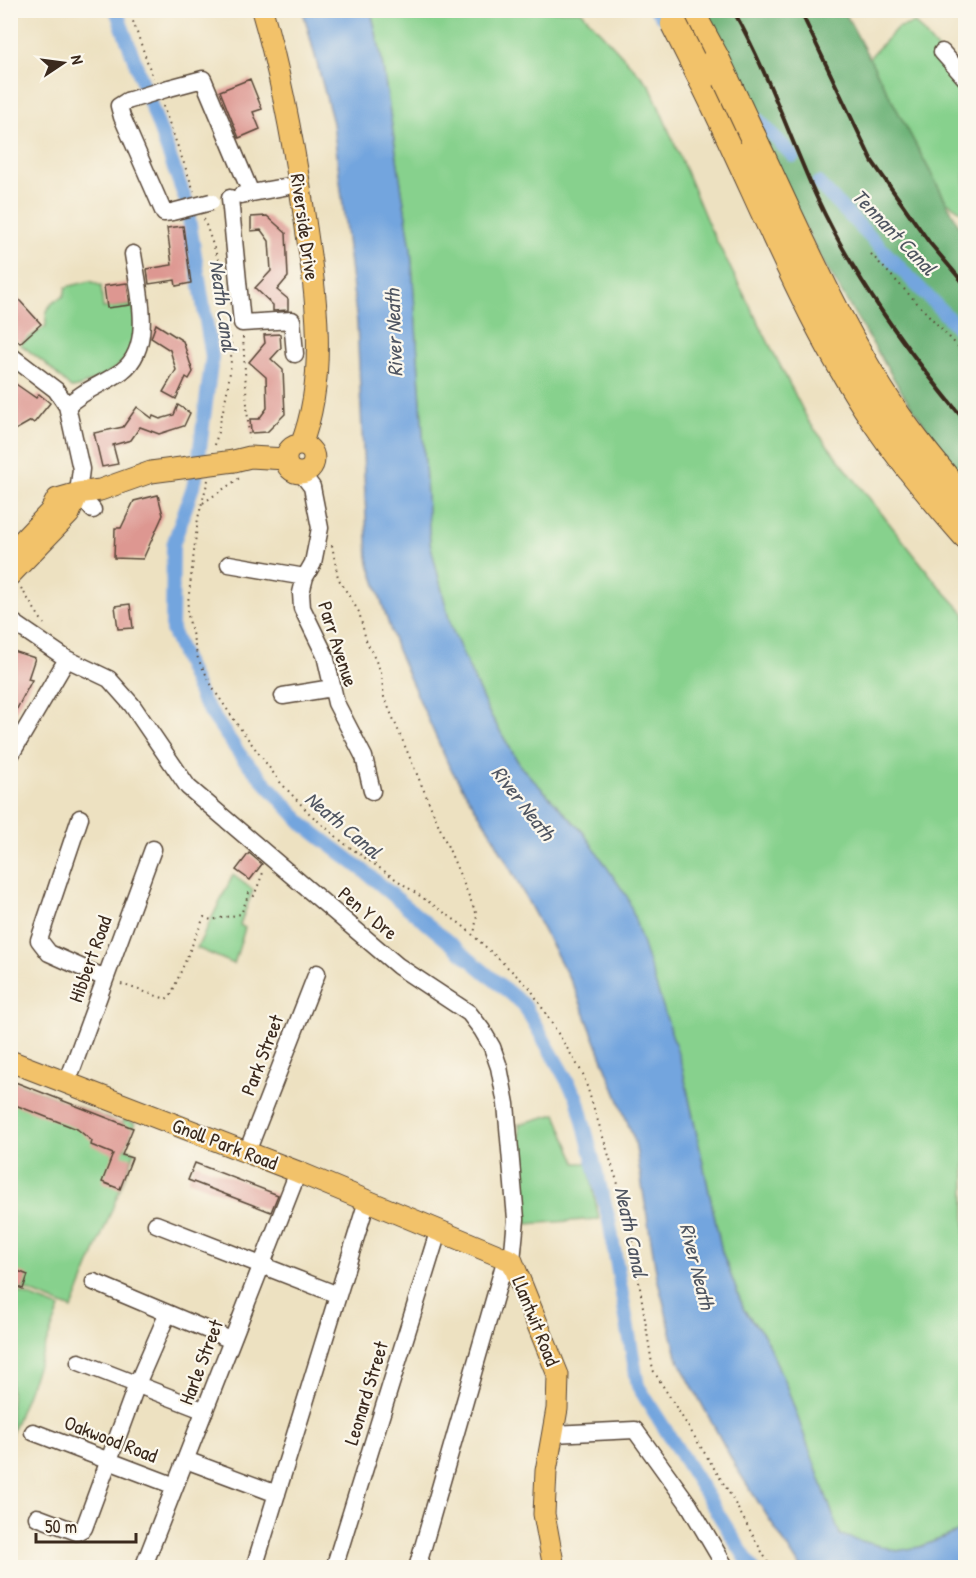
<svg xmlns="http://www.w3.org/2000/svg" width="976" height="1578" font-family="'Patrick Hand',sans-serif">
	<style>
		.green { fill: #87d18d; stroke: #617e56; stroke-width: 1.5 }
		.forest { fill: #6db378; stroke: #546e4b; stroke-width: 1.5 }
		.water { fill: #73a5de; stroke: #57687e; stroke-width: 1.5 }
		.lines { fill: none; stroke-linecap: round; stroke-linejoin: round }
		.canal { stroke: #73a5de; stroke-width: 14 }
		.building { fill: #dd9791 }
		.minor-casing { stroke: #564536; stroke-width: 19 }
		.major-casing { stroke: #564536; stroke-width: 23 }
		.highway-casing { stroke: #564536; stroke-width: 28 }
		.path { stroke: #564536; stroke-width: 2; stroke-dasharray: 1.5 4.5; stroke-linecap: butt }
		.minor { stroke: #fff; stroke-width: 16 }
		.major { stroke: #f2c26a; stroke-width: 21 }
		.highway { stroke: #f2c26a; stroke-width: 26 }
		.rail { stroke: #3b2a1e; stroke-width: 4 }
		.minor-bridge-casing { stroke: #564536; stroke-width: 19; stroke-linecap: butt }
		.major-bridge-casing { stroke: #564536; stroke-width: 23; stroke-linecap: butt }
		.highway-bridge-casing { stroke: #564536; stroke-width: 28; stroke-linecap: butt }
		.minor-bridge { stroke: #fff; stroke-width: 16 }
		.major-bridge { stroke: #f2c26a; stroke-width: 21 }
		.highway-bridge { stroke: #f2c26a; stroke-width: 26 }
		.labels { text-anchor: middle; stroke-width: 4.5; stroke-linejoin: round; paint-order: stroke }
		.street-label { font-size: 20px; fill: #3b2a1e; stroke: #fbf7ec }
		.water-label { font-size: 21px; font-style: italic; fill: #4f5561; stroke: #fbf7ec }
	</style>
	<rect width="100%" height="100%" fill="#fbf7ec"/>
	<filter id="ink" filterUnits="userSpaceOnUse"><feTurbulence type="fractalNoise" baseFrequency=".0167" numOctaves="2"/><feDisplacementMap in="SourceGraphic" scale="12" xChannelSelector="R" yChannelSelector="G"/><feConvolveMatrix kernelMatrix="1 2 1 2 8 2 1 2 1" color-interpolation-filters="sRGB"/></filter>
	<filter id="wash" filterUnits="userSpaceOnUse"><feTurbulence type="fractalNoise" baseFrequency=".008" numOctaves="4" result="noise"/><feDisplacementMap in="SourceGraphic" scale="24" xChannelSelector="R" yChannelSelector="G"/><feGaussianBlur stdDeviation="1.35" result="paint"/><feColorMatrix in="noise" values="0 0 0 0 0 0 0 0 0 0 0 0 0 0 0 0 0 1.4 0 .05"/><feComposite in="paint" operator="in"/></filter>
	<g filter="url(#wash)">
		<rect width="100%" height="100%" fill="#ede1c1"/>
		<path class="green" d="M371,11H581L650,86L709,226L809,422L939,586L965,614V1529L920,1547L897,1551L840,1535L786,1385L764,1335L744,1310L722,1252L682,1066L583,832L521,767L487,709L451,627L430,543L411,249L381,55Z
			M915,23L965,82V214L946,201L869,58L897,28Z
			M90,281L101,286L103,308L134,305C138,341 133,363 98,378C89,382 80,388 71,388L46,364L20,344L46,326C45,309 49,303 64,296L66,287Z
			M233,875L253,890L240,925L245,928L234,964L197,948Z
			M10,1080L122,1124L125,1119L135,1123L125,1148L135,1152L72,1309L11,1284Z
			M556,1114L576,1163H588L599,1219L526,1224L519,1124Z
			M11,1289L60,1308L11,1435Z"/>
		<path class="forest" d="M699,11H844L965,237V482L903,394L819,255Z"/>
		<path class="water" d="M303,11H371L381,55L411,249L430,543L451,627L487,709L521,767L583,832L628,898L682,1066L722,1252L744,1310L764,1335L786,1385L840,1535L897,1551L920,1547L965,1529V1567H800L737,1469L678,1360L657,1277L635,1142L575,989L491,833L449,766L397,650L368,560L357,323L333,123Z"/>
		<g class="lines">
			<path class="canal" d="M116,10L186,201L212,357L196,478L173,545L172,630L202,700L241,756L304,825L364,871L524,1005L577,1098L609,1220L638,1386L752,1568
				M656,10L675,30
				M747,108L793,156
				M818,183L966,336"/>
		</g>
		<g id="blocks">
			<path class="building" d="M250,79L262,109L253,112L260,129L239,138L220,91Z
				M267,216L286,233L288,277L277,290L288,299V310L273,311V305L255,288L271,271L269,241L261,230L251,231V217Z
				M183,226L191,283L176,286L175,280L149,284L147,269L172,265L167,228Z
				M127,283L130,305L107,308L104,286Z
				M10,290L41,324L20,343L10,333Z
				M156,324L183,341L193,372L189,379L186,377L176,399L163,392L176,370L170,350L151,338Z
				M280,334L281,348L271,359L283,370L285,414L267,432L251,433L250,419H259L267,408L266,377L249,362L265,343L264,335Z
				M10,380L36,398L39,394L50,403L34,423L31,421L10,433Z
				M178,405L190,413L184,426L159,434L140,427L131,440L113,445L118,464L102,467L94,433L123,427L137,407L152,418L153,416L160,419L174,415Z
				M158,495L163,515L143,559L114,558L115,528H121L134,501Z
				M130,604L133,628L118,629L115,606Z
				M10,650L35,658L28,679L32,680L10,722Z
				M249,853L262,864L250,880L236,870Z
				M10,1080L133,1128L122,1155L132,1158L120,1189L102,1182L113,1154L91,1145L92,1141L77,1129L10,1103Z
				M195,1163L278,1195L271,1212L188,1180Z
				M10,1268L28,1275L23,1289L10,1284Z"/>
		</g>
	</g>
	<g filter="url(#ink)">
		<use href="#blocks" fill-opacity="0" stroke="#564536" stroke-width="1.5"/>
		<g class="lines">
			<defs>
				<path id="minor" d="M942,52L966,79
					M169,88L203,79L251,193
					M127,101L119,106L122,117L164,213L172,212
					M241,195L300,184
					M230,198L242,323L292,320L295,354
					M10,355L56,390L67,406L81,469L78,493L93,510
					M67,406C83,390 104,384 122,371C155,346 138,288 133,254
					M302,474L312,487L320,528L313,563L305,577L301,593L302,608L325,655L336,703L364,757L372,791
					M229,564L305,577
					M10,620L67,659L109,679L132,705L188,787L398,966L469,1013L482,1030L492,1047L499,1067L506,1104L516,1219L512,1261
					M283,696L332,688
					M10,756L67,659
					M80,818L39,940L49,953L105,978
					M67,1083L153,849
					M247,1152L317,973
					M156,1224L338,1295
					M94,1282L231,1340
					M79,1362L205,1411
					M33,1432L175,1486
					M553,1434L635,1430L689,1505L726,1568
					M186,1460L277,1494
					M37,1517L77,1532L84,1528L137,1384L167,1315
					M143,1568L298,1172
					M254,1568L367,1201
					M334,1568L438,1232
					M417,1568L506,1258"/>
				<path id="major" d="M262,10C281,75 293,141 303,207C314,283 330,371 301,445
					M286 459a14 14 0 1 1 28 0a14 14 0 1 1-28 0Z
					M234,461L250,457L286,459
					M10,554L50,512L57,499L78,493L100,490L151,472
					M10,575L69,514L78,493
					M10,1061L298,1172L512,1261L558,1375L557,1409L546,1471L544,1514L554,1568"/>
				<path id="highway" d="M690,10L716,58
					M702,80C761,198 807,325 883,433C908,469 937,503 966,536
					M753,137C793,222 831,309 880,389C905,429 935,465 966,501"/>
			</defs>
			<use href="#minor" class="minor-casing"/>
			<use href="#major" class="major-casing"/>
			<use href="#highway" class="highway-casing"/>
			<path class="path" d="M129,10L153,78
				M10,20L25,10
				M163,106L194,191
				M204,219L221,268
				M871,254L966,355
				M10,258L13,257
				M243,337L249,439
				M232,352L243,348
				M215,445C223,408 235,371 230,333
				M208,480L198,518L187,611L198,659L214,690L237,724L280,782L310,814L345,844L462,925L530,988L583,1074L629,1219L653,1370L727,1489L771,1568
				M203,503L241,477
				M332,545L338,578L359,612L366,640L381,672L384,697L477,915L474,935
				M21,588L44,624
				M121,984L166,999L171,995L204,917L211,920L241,914L249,893L254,896L264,870"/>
			<use href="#minor" class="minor"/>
			<use href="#major" class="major"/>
			<use href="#highway" class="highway"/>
			<path class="rail" d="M733,10C767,70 789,136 817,198C855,280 908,352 966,422
				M800,10L872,161L929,242L966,286"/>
			<defs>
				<path id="minor-bridge" d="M127,101L169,88
					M172,212L211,202"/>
				<path id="major-bridge" d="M151,472L234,461"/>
				<path id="highway-bridge" d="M674,24L702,80
					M716,58L753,137"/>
			</defs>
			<use href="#minor-bridge" class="minor-bridge-casing"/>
			<use href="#major-bridge" class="major-bridge-casing"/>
			<use href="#highway-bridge" class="highway-bridge-casing"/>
			<use href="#minor-bridge" class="minor-bridge"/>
			<use href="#major-bridge" class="major-bridge"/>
			<use href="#highway-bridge" class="highway-bridge"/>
		</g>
	</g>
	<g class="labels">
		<g class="street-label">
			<text transform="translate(305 227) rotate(82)" y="7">Riverside Drive</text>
			<text transform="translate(338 644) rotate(72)" y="7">Parr Avenue</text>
			<text transform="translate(368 913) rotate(40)" y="7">Pen Y Dre</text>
			<text transform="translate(90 959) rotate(-70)" y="7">Hibbert Road</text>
			<text transform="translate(262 1055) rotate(-69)" y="7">Park Street</text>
			<text transform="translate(225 1144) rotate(21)" y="7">Gnoll Park Road</text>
			<text transform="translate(536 1321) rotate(68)" y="7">Llantwit Road</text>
			<text transform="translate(201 1362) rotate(-69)" y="7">Harle Street</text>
			<text transform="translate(366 1393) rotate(-73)" y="7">Leonard Street</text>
			<text transform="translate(111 1439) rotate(21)" y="7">Oakwood Road</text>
		</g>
		<g class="water-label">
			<text transform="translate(894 232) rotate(46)" y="7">Tennant Canal</text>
			<text transform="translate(223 306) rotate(82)" y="7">Neath Canal</text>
			<text transform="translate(394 333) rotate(-92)" y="7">River Neath</text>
			<text transform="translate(523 803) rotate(52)" y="7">River Neath</text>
			<text transform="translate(343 825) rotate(40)" y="7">Neath Canal</text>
			<text transform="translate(631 1232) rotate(78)" y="7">Neath Canal</text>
			<text transform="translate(697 1266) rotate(76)" y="7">River Neath</text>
		</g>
	</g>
	<rect width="976" height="1578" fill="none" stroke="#fbf7ec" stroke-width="36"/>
	<g transform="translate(63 63) rotate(77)" stroke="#fbf7ec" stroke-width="4.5" paint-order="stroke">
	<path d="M0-4.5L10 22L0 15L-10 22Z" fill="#3b2a1e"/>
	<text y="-9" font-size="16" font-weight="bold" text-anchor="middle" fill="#3b2a1e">N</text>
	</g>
	<path d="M36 1533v9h100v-9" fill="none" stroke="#3b2a1e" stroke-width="3"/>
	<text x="45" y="1533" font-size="18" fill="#3b2a1e" stroke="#fbf7ec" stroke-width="4.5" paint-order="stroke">50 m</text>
</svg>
